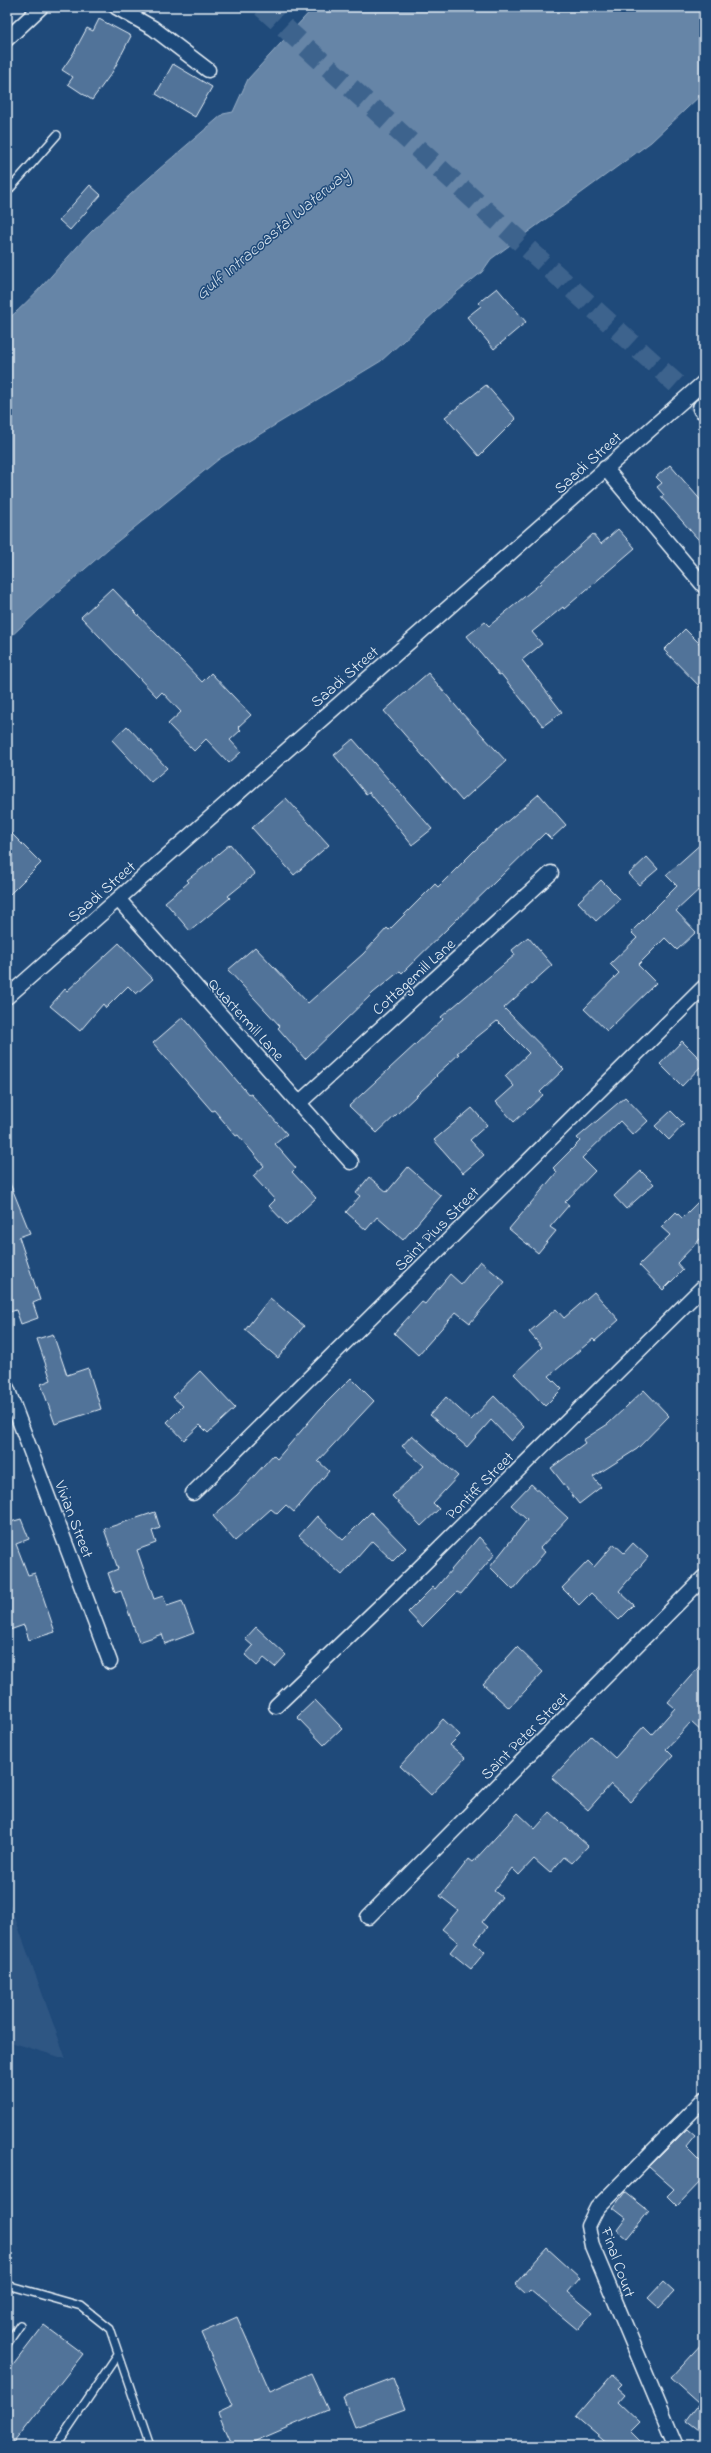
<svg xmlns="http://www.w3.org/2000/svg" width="711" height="2453" font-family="'Indie Flower',sans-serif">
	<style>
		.built { fill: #2e5683 }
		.water { fill: #6685a7; stroke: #9ab0c7 }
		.building { fill: #517399; stroke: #e8f1f8 }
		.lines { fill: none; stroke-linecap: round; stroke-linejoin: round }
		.secondary-tunnel { stroke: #3d638d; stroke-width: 20; stroke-dasharray: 20 10; stroke-linecap: butt }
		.service-casing { stroke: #e8f1f8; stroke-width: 10 }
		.minor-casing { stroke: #e8f1f8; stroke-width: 17 }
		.secondary-casing { stroke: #e8f1f8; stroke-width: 23 }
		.service { stroke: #1f4a7a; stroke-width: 7 }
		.minor { stroke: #1f4a7a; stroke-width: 14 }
		.secondary { stroke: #1f4a7a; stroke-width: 20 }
		.labels { text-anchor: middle; stroke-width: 3; stroke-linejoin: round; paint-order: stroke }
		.street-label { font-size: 16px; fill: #e8f1f8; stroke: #1f4a7a }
		.water-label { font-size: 17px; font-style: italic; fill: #d4e1ec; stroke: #1f4a7a }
	</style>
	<rect width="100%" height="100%" fill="#1f4a7a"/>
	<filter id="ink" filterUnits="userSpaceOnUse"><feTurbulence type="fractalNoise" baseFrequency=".025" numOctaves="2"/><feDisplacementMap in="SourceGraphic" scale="8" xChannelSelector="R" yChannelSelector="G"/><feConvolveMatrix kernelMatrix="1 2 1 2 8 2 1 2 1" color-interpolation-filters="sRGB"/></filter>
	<g filter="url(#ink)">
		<path class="built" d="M7,1896L66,2059L7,2041Z"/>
		<path class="water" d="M314,7H704V92L651,142L491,259L482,272L458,291L381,361L219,459L108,549L55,595L7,640V320C38,294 63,261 91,232C133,190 178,153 223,114L233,112L248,79Z"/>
		<path class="building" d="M99,19L131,36L113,71L92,100L68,84L73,77L62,70L73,54L87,28L93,31Z
			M173,64L212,87L195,117L156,94Z
			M90,185L101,195L70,230L59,220Z
			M497,288L526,322L494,349L467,317L481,306L478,303Z
			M486,385L516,419L479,456L445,417Z
			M670,465L704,504V546L661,497L664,495L657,487L662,483L656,477Z
			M618,529L635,548L564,609L563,607L532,632L542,644L522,660L562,712L543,726L501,674L499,675L467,636L485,622L489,626L541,583L540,582L593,534L601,544Z
			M112,588L202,682L211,673L251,715L238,727L241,730L230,740L241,752L229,763L206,739L194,751L168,724L181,712L162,692L157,697L81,617Z
			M685,629L704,648V691L664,650Z
			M428,673L460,711L506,761L462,801L384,711Z
			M127,726L167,768L151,782L112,740Z
			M353,739L432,829L412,845L369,792L366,794L334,755Z
			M539,794L566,825L551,839L545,833L402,973L400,971L373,993L305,1059L278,1028L280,1026L228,970L255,947L308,1003L363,954L387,928L389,930L435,884L438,887L481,844Z
			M286,798L329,845L294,875L252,828Z
			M7,829L41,863L7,897Z
			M704,841V885L676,911L696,932L677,950L665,938L638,965L656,983L607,1031L584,1009L619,973L610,964L637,938L631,932L677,886L666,875Z
			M230,844L255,874L228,896L230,898L190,931L165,902L189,882L187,880L214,859L213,858Z
			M647,857L658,869L639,885L629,874Z
			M601,880L620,899L596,921L578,902Z
			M528,937L552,965L504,1008L564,1069L540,1092L543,1095L514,1122L496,1102L514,1086L505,1076L529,1053L497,1021L457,1053L459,1054L436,1075L437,1076L377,1133L349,1106L443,1019L441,1017L515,955L512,950Z
			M119,943L153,979L136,994L128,986L106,1008L103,1004L80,1031L50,1006L65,989L67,991Z
			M183,1017L249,1095L251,1094L287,1134L275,1144L296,1168L292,1172L316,1198L287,1225L269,1206L275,1200L253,1176L264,1166L238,1135L236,1136L214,1110L212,1111L153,1043Z
			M682,1041L704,1063L682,1086L660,1064Z
			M625,1097L648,1121L633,1135L620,1121L582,1158L595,1171L565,1202L569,1205L550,1227L556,1231L538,1253L509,1229L557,1172L553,1168L580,1141L577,1138Z
			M472,1108L487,1125L470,1140L484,1155L463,1173L434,1140Z
			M671,1111L684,1124L669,1140L655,1126Z
			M408,1167L441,1196L403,1240L377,1217L366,1230L346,1212L360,1196L356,1193L369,1177L387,1192Z
			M641,1171L654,1184L626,1209L614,1196Z
			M7,1176L30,1233L19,1237L40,1300L33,1303L38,1318L21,1324L16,1310L7,1313Z
			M704,1196V1235L677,1263L683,1270L663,1290L639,1265L670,1235L661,1227L676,1212L682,1218Z
			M480,1261L505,1282L470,1323L456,1312L418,1355L394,1333L422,1302L425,1304L450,1274L461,1284Z
			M594,1292L619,1320L595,1341L593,1339L549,1376L562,1389L545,1406L514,1374L542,1347L529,1332L556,1309L564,1318Z
			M270,1298L304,1326L278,1358L245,1330Z
			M53,1334L67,1375L88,1368L101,1409L55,1424L41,1384L51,1380L37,1339Z
			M200,1371L235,1408L208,1433L200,1425L184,1440L167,1422L183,1406L173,1397Z
			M351,1378L374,1401L318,1461L329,1471L294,1512L286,1505L277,1514L271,1509L235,1541L213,1516L237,1495L273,1455L277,1459L320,1409Z
			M644,1390L669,1416L637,1449L593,1477L601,1487L579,1504L551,1468L585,1443L583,1440L608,1424Z
			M494,1396L524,1427L511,1441L491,1420L467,1447L430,1415L446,1397L471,1420Z
			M412,1435L458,1476L433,1503L439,1509L421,1526L392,1496L424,1466L402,1446Z
			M531,1484L568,1518L540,1548L545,1552L513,1590L490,1567L527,1520L511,1505Z
			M155,1512L160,1528L152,1531L156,1543L137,1550L154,1599L163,1596L167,1606L182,1601L194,1633L165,1644L162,1634L139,1642L121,1591L115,1593L108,1573L118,1569L104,1529Z
			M371,1512L406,1548L393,1561L372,1541L342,1575L299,1536L317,1516L343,1540Z
			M21,1519L29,1539L16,1544L28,1575L35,1573L55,1632L29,1640L24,1625L7,1631V1523Z
			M479,1537L495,1554L461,1594L457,1592L422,1627L408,1612L433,1587L435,1589Z
			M633,1543L648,1557L619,1591L634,1605L619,1620L591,1593L579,1605L562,1588L588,1561L594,1567L614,1544L624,1553Z
			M256,1627L286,1655L275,1667L264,1658L257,1666L245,1655L253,1646L245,1639Z
			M517,1647L543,1672L509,1708L483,1684Z
			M704,1661V1734L691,1722L666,1749L673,1756L631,1802L611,1784L588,1810L552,1778L591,1736L615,1758L644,1726L652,1734L675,1708L668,1702Z
			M315,1700L342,1728L324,1745L297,1717Z
			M443,1719L460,1735L450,1745L465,1758L431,1795L400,1766Z
			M550,1812L588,1846L572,1863L564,1857L550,1873L534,1859L519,1875L512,1868L494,1891L502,1897L482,1922L488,1927L474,1943L485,1952L471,1969L450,1952L458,1942L442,1929L458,1910L440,1896L469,1859L473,1862L518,1813L535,1829Z
			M687,2129L695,2136L686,2147L704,2165V2178L677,2206L667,2196L674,2189L649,2167Z
			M625,2192L649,2211L627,2238L617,2230L626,2218L613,2208Z
			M547,2248L580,2278L568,2292L593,2313L578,2330L530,2290L526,2294L515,2284Z
			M663,2282L674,2292L659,2308L648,2298Z
			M237,2317L270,2391L311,2373L328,2410L244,2446H233L218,2413L233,2406L201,2333Z
			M44,2325L83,2354L11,2446H7V2373Z
			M704,2341V2424L699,2431L686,2421L699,2404L670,2378Z
			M612,2375L622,2384L618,2388L625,2394L618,2402L639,2422L630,2431L645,2446H610L576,2417Z
			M393,2378L405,2409L355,2427L343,2397Z"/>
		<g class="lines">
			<path class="secondary-tunnel" d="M262,7L703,408"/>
			<defs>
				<path id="service" d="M7,192L57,135
					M7,2285L81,2306L110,2329L150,2446
					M7,2344L20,2325
					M56,2446L118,2354"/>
				<path id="minor" d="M116,7L153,28L208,70
					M7,39L41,7
					M605,468L704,586
					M118,899L351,1162
					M7,997L704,382
					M299,1103L551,873
					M7,1388L110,1662
					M193,1493L704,987
					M276,1706L393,1594L704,1286
					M368,1917L704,1577
					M676,2446L592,2246L588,2226L597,2208L704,2099"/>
				<path id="secondary" d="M703,408H704"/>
			</defs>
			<use href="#service" class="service-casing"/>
			<use href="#minor" class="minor-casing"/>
			<use href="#secondary" class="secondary-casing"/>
			<use href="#service" class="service"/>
			<use href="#minor" class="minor"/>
			<use href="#secondary" class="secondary"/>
		</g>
	</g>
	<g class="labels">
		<g class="street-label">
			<text transform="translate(587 462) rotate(-42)" y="6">Saadi Street</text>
			<text transform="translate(344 676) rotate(-41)" y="6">Saadi Street</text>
			<text transform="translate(101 891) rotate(-41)" y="6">Saadi Street</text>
			<text transform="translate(413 976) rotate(-42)" y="6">Cottagemill Lane</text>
			<text transform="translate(247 1019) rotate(48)" y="6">Quartermill Lane</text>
			<text transform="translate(436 1228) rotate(-45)" y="6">Saint Pius Street</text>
			<text transform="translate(479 1485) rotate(-45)" y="6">Pontiff Street</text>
			<text transform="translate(75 1519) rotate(69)" y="6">Vivian Street</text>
			<text transform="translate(524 1735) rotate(-45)" y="6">Saint Peter Street</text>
			<text transform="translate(619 2262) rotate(70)" y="6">Final Court</text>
		</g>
		<g class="water-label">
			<text transform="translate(272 233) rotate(-40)" y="6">Gulf Intracoastal Waterway</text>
		</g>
	</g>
	<rect width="711" height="2453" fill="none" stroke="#1f4a7a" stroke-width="24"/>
	<rect x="12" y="12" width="687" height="2429" fill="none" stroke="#e8f1f8" stroke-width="1.5" filter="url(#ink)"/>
</svg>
